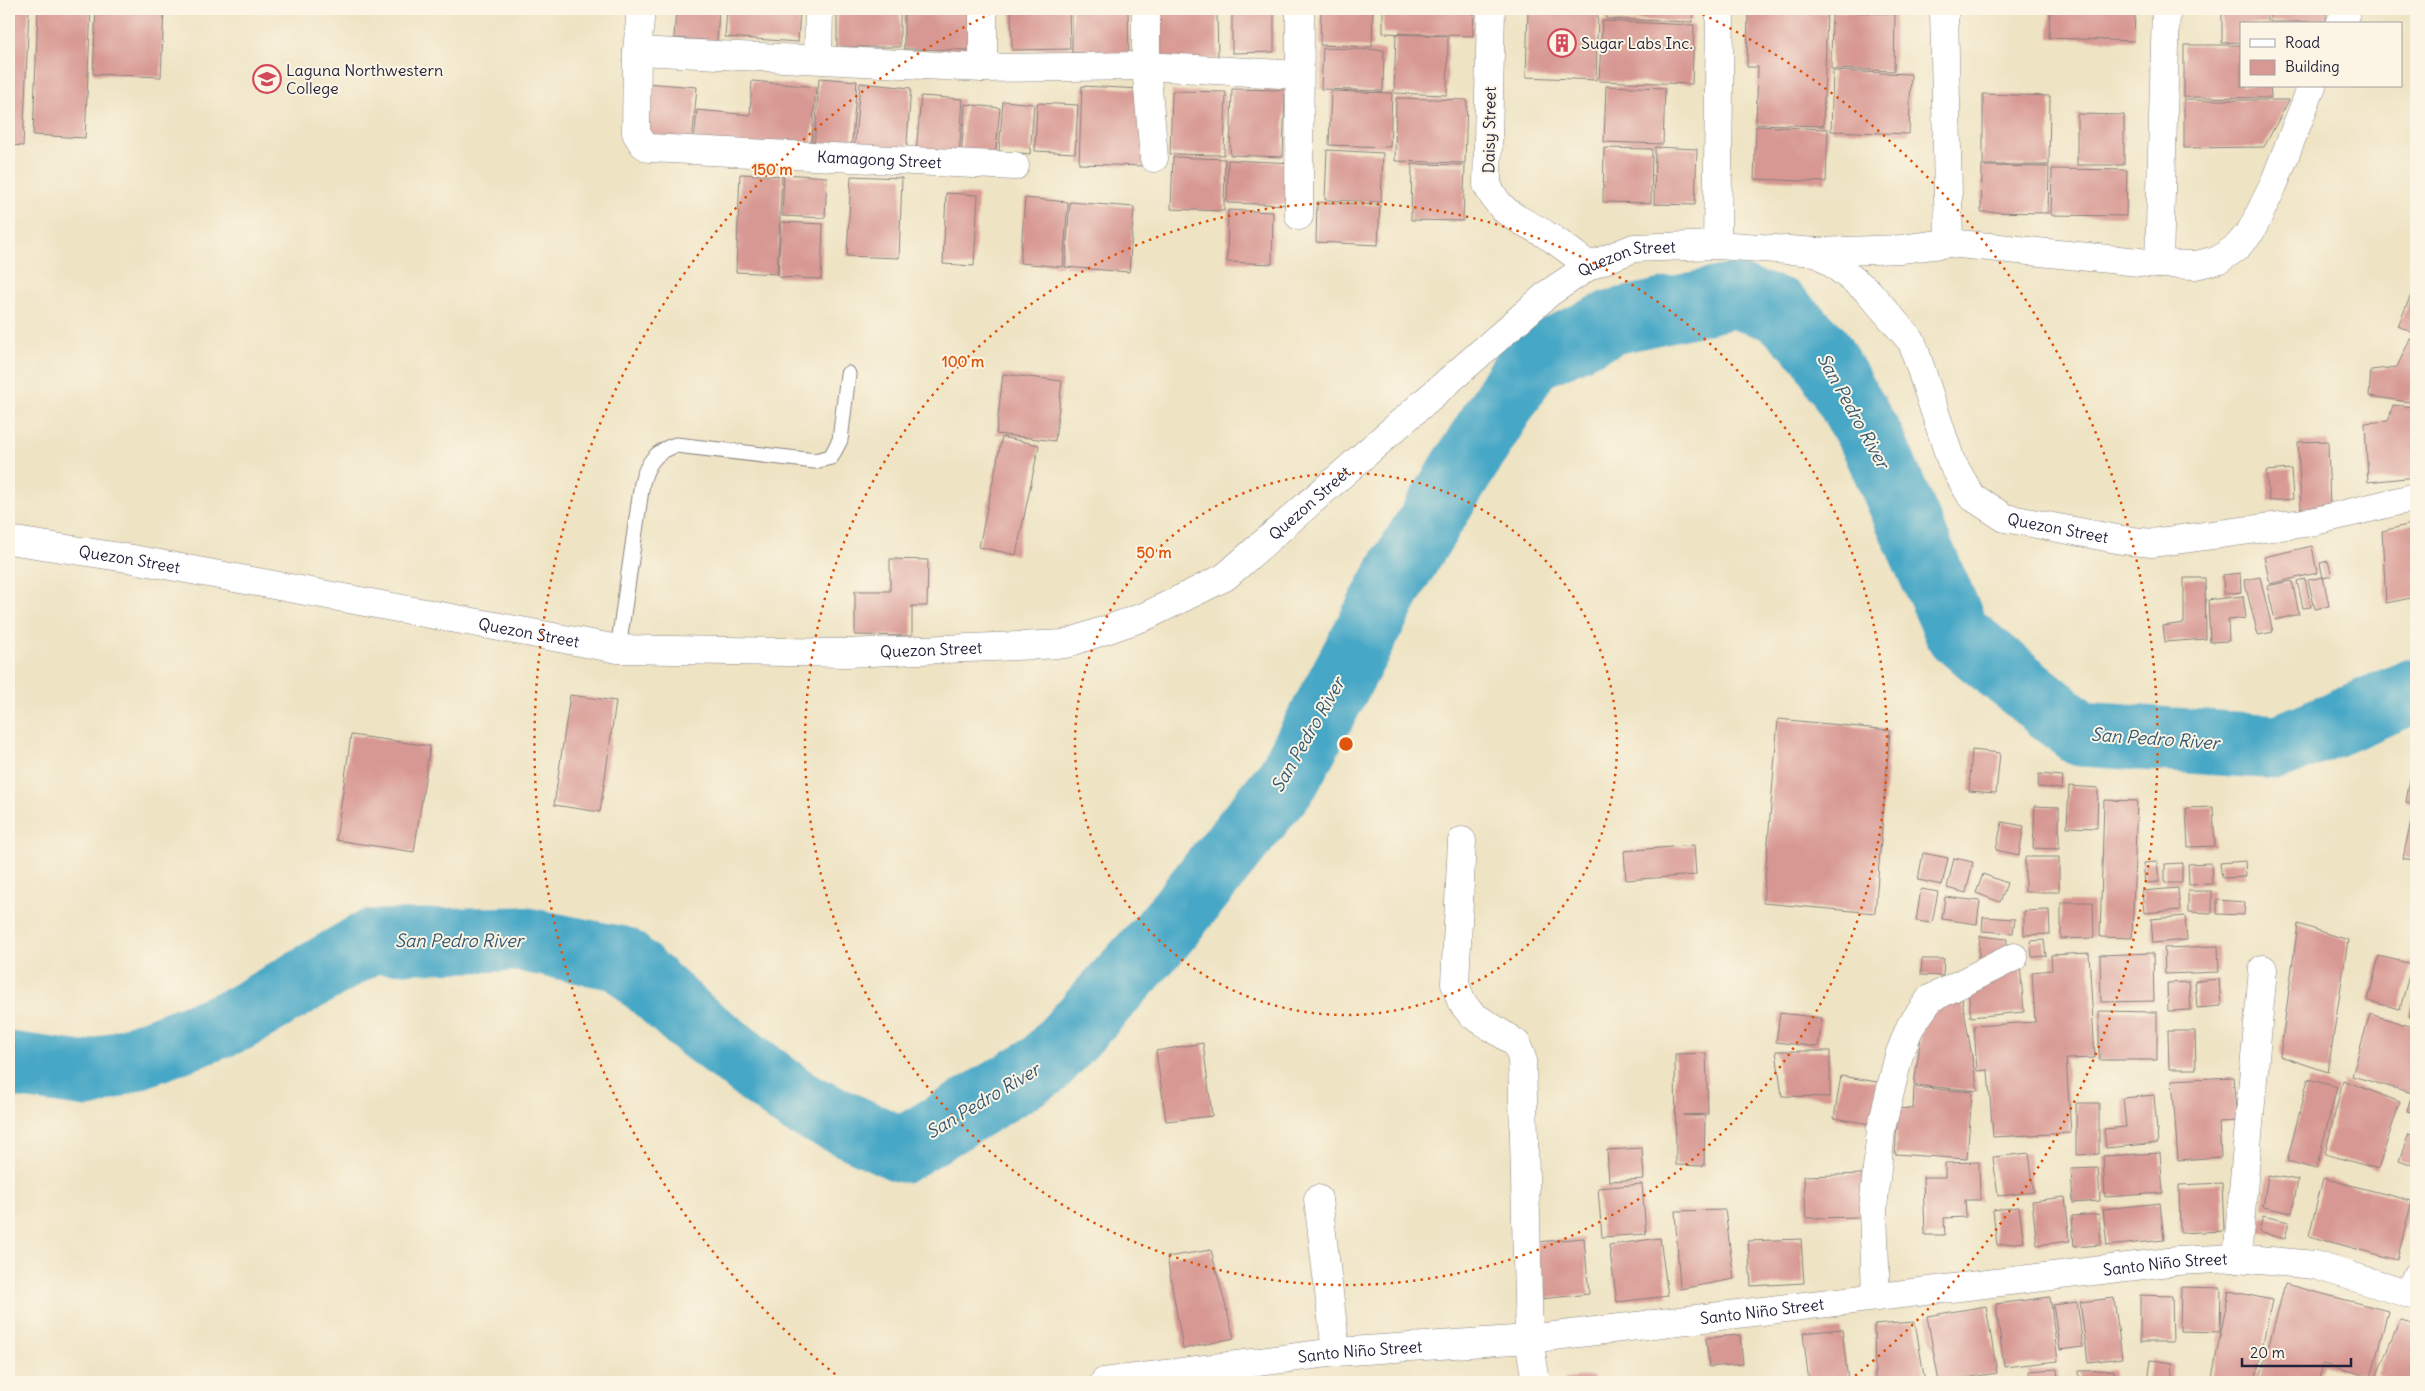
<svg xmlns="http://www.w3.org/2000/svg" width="2425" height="1391" font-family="Delius,sans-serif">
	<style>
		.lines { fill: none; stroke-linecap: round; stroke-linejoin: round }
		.river { stroke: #47a7c6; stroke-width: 65 }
		.building { fill: #d79792 }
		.service-casing { stroke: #88827f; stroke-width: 17 }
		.minor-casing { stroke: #88827f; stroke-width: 29 }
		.tertiary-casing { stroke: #88827f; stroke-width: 29 }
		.service { stroke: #fff; stroke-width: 15 }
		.minor { stroke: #fff; stroke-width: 28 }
		.tertiary { stroke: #fff; stroke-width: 28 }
		.ring { fill: none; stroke: #de560e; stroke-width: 2.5; stroke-dasharray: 2.5 5 }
		.labels { text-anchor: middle; stroke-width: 4; stroke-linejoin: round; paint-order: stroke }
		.poi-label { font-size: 16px; fill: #22223b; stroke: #fcf5e5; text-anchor: start }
		.street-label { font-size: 16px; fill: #22223b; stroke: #fcf5e5 }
		.water-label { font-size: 18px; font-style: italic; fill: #315773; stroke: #fcf5e5 }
		.centre { fill: #de560e; stroke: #fcf5e5; stroke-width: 2.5 }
		.ring-label { font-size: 15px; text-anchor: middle; font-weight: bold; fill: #de560e; stroke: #fcf5e5; stroke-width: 4; stroke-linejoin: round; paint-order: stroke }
	</style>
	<rect width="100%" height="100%" fill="#fcf5e5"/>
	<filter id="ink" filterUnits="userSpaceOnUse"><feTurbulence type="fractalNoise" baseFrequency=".02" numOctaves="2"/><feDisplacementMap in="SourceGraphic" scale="10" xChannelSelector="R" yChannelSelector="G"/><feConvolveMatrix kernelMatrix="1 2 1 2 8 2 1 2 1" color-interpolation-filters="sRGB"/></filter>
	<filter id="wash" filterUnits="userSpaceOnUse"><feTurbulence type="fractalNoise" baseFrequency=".0096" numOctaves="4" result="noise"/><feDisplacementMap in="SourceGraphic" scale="20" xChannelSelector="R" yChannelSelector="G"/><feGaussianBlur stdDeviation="1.12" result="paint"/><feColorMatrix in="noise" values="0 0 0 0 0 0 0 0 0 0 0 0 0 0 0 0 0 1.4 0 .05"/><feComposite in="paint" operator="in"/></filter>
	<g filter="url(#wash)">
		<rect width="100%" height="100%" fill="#eee3c3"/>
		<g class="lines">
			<path class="river" d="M9,1064L88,1075L238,1019L370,942L521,939L622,959L693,1023L799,1103L902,1150L1044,1065L1162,935L1288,779L1399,571L1530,360L1613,322L1733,296L1779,310L1819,349L1873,442L1958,634L2081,734L2279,747L2416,690"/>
		</g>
		<g id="blocks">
			<path class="building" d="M9,9H29L23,146L9,145Z
				M38,9H91L85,138L33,135Z
				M96,9H164L161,77L93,74Z
				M676,9H719L717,41L674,38Z
				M727,9H800L798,42L725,37Z
				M837,9H900V47H837Z
				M904,9H970V50L904,49Z
				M1011,9H1069L1070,49L1012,50Z
				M1072,9H1128L1129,53H1072Z
				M1150,9H1215V11L1150,12Z
				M1321,9H1373L1372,47L1320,45Z
				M1383,9H1474L1473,36L1383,33Z
				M1528,9H1598L1596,80L1526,77Z
				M1606,9H1693L1692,22L1606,19Z
				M2050,9H2135L2134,41L2049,38Z
				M2270,9H2326V22H2270Z
				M1748,10L1827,13L1823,126L1756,124L1758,67H1747Z
				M1832,11L1895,14L1894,71L1831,69Z
				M2222,12H2267V24H2241V42L2222,43Z
				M1155,13H1217L1218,59H1155Z
				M1232,13H1274V52L1232,53Z
				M1602,21L1694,25L1692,84L1599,81Z
				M1396,34L1448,36L1447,95L1394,93Z
				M2184,45H2241V86H2270L2271,98L2184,97Z
				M1323,48L1384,50L1383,91L1321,89Z
				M1833,71L1911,74L1909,134L1831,131Z
				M819,78L857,81L851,153L814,149Z
				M752,81L816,87L811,151L694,143L697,110L750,115Z
				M645,83L697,87L692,142L641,138Z
				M860,83L911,88L906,156L854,151Z
				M1082,86L1141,89L1144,166L1079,164Z
				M1606,86L1665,88L1663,144L1604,142Z
				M1232,89L1285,90L1283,157L1230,155Z
				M1172,91L1226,92L1224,155L1170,154Z
				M1331,91L1392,93L1390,147L1329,145Z
				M1983,94L2050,96L2049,165H1983Z
				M921,96L963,99L959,157L916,153Z
				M1396,98L1467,100L1465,163L1395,161Z
				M2184,100H2289L2264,147L2184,148Z
				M1003,101L1034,104L1030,154L999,151Z
				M1037,103L1078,105L1075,153L1035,151Z
				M965,104L1000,108L995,159L961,157Z
				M2077,114L2124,115V165H2077Z
				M1756,126L1828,129L1826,182L1754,179Z
				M1655,147L1697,149L1695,205L1654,204Z
				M1604,148L1652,149L1651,203L1603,202Z
				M1327,150L1383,153L1381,202L1325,200Z
				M1173,157L1225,159L1224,211L1171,209Z
				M1228,160L1294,163L1293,205L1227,203Z
				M1412,164L1465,165L1463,221L1411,220Z
				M1982,166L2049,167L2048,213L1981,212Z
				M2052,169L2127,170L2126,216L2051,215Z
				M740,174L782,176L777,274L736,272Z
				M784,174L827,177L825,218L782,216Z
				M851,176L902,178L899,258L847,256Z
				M946,193L978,195L974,266L943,264Z
				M1025,198L1068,202L1063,267L1020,263Z
				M1070,202L1134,207L1129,272L1065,267Z
				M1317,202L1380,205L1378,245L1316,242Z
				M1228,210L1273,212L1272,264L1227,262Z
				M781,222L823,224L821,279L778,277Z
				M2416,283V334L2398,326Z
				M2410,339L2416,341V390H2412L2409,402L2369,396L2371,370L2397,367Z
				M1003,374L1062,381L1055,441L996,434Z
				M2393,405L2416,407L2415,477L2368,482L2365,423L2388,421Z
				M1002,437L1039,445L1016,555L979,547Z
				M2328,441L2330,509L2301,510L2298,442Z
				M2291,469L2293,499L2269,501L2266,471Z
				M2416,523V597L2386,603L2382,531Z
				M2312,546L2317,573L2270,584L2264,557Z
				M890,559L928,560L927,606H912V636L855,635V591H890Z
				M2328,561L2332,576L2323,578L2320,563Z
				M2240,573L2241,592L2224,594L2223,575Z
				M2260,577L2273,632L2258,635L2244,580Z
				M2323,577L2329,606L2315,609L2308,580Z
				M2184,578H2205L2206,639L2165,642L2163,626L2184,623Z
				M2305,579L2311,607L2303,608L2297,581Z
				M2292,581L2299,614L2275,620L2267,586Z
				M2243,596L2246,618L2228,620L2229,641L2210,642L2208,600Z
				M570,695L616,701L600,812L554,805Z
				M1778,719L1890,730L1875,913L1763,903Z
				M351,735L430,746L414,852L336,840Z
				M1972,750L2000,753L1996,793L1969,791Z
				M2039,774L2063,776L2062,789L2038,787Z
				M2410,779L2416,781V805L2406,802Z
				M2069,786L2098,788L2097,828L2067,827Z
				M2104,800L2137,801L2132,938L2100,937Z
				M2035,806L2059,807V849L2033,848Z
				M2213,807L2215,846L2188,847L2186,808Z
				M2412,817L2416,818V861L2403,858Z
				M2002,822L2024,826L2019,855L1996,850Z
				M1694,845L1696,875L1626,880L1624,851Z
				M1923,853L1948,858L1942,885L1918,880Z
				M2025,857H2059V892H2025Z
				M1954,858L1973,862L1966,893L1947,888Z
				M2245,861L2246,877L2222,878L2220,863Z
				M2157,862L2159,882L2145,883L2143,863Z
				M2182,863V883H2165V864Z
				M2211,863L2212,884L2189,885L2188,864Z
				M1983,874L2007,883L2000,902L1976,893Z
				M2178,888L2180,910L2144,913L2142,891Z
				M1921,889L1938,892L1932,923L1916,921Z
				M2188,891H2212V913L2188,912Z
				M1945,897L1980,901L1977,924L1942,919Z
				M2217,900L2245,902L2244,915L2217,914Z
				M2061,902H2093L2094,938L2061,939Z
				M2049,910L2050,934L2024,935V911Z
				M2185,916L2187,940L2153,943L2151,919Z
				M1983,917L2015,919L2013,933L1982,931Z
				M2298,924L2348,940L2328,1072L2280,1056Z
				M1980,936L2007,939L2006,951L1978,964Z
				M2044,940L2046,956L2032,957L2030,941Z
				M2218,946L2219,972L2165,974L2164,948Z
				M2089,953L2095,1058L2066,1059L2071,1133L1993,1137L1988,1070L1977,1071L1974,1026L2035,1022L2032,972L2052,970L2051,955Z
				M2153,953L2154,1001L2101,1002L2100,955Z
				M2379,956L2412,964L2400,1009L2368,1001Z
				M1922,959H1944L1943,976L1921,975Z
				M2020,964L2024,1012L1971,1017L1968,990Z
				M2219,979L2221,1006L2197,1008L2195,981Z
				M2189,982L2191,1010L2168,1011L2167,983Z
				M2416,994V1019L2409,1016Z
				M1962,999L1978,1091L1914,1085L1924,1015Z
				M2099,1011L2157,1012V1060H2099Z
				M1780,1013L1822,1018L1818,1047L1776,1042Z
				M2370,1014L2416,1028V1113L2407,1111L2412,1093L2352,1076Z
				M2168,1031H2195L2196,1069H2169Z
				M1203,1043L1212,1116L1166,1121L1156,1051Z
				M1776,1051H1830V1097L1782,1096Z
				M1706,1053L1708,1114L1683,1115L1705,1116L1704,1166L1676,1165L1675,1054Z
				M1841,1076L1883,1083L1877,1125L1834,1118Z
				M2233,1077L2237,1121L2219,1122L2221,1157L2178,1160L2172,1080Z
				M2308,1079L2337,1087L2316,1169L2287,1161Z
				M2343,1080L2400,1102L2378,1169L2325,1154Z
				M1914,1087L1972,1092L1967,1159L1895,1154L1898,1108L1913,1109Z
				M2154,1095L2158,1143L2106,1148L2104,1129L2126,1127L2123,1098Z
				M2076,1103H2099V1154L2076,1155Z
				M2409,1134L2416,1137V1166L2399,1160Z
				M1642,1148L1644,1179L1609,1181L1607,1150Z
				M2029,1153L2034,1192L1998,1196L1993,1157Z
				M2160,1153L2163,1193L2105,1197L2103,1156Z
				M1979,1162L1980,1200H1965L1966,1217L1944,1218L1945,1235H1925L1923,1177H1945V1163Z
				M2098,1168L2100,1201L2073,1203L2071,1169Z
				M1862,1174L1864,1217L1806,1218L1804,1176Z
				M2268,1175L2298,1180L2292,1213L2263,1207Z
				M2323,1178L2412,1201L2397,1260L2309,1236Z
				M2222,1183L2224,1231L2180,1233L2179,1185Z
				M1642,1184L1646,1234L1602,1237L1598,1188Z
				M2065,1197L2070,1241L2037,1245L2032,1201Z
				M2160,1203L2164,1240L2107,1246L2103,1209Z
				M2019,1207L2024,1242L1997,1245L1993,1210Z
				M1725,1210L1734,1279L1680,1289L1675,1211Z
				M2099,1214L2101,1245L2074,1247L2072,1216Z
				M2263,1216L2289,1222L2285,1239L2259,1232Z
				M1584,1238L1589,1294L1541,1299L1536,1242Z
				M1660,1238L1668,1296L1617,1302L1609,1245Z
				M1801,1239L1804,1283L1751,1286L1748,1241Z
				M1211,1250L1234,1338L1183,1349L1167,1257Z
				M2285,1284L2388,1311L2371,1377L2323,1364L2318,1382H2259Z
				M2181,1287L2221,1288L2220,1332L2180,1331Z
				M2229,1291L2272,1300L2255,1382H2211Z
				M2140,1295L2172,1296L2173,1342H2140Z
				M2050,1297L2058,1361L2004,1367L1996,1304Z
				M2114,1298L2122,1358L2088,1362L2080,1302Z
				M2077,1302L2083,1347L2060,1350L2053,1305Z
				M1986,1306L1997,1373L1939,1382L1927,1316Z
				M2400,1319L2416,1326V1382H2394L2377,1375Z
				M1915,1322L1925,1382H1875L1874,1325Z
				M1842,1329L1848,1381L1809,1382L1803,1333Z
				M1740,1335L1743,1364L1709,1367L1706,1338Z
				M2151,1360L2173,1363L2171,1382H2148Z
				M2057,1369L2058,1382H2029V1371Z
				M2114,1370V1382H2080L2079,1371Z
				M1593,1376L1594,1382H1565V1379Z"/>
		</g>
	</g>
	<g filter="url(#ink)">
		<use href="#blocks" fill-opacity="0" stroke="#88827f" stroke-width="1"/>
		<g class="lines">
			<defs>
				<path id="service" d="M618,649L642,483C647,463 656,451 676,445L815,461L831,457L840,440L848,374"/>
				<g id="minor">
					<path id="s1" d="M641,9L637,51L636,133L643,144L649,148L1015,166"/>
					<path d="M1146,9V66L1154,158"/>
					<path d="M1491,9L1487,185C1503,218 1520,218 1548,236C1563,245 1576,256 1589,266"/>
					<path d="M1944,9L1949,243"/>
					<path d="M2340,24L2348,9"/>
					<path d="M637,51L983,68L1146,66L1298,75"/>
					<path d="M818,58L819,9"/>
					<path d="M983,68V9"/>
					<path d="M1299,216L1300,9"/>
					<path d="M1717,245L1720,9"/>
					<path d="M1817,252L1901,249L1949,243L2159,264L2196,265L2220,259L2237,247L2251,231L2273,186L2312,86"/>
					<path d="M2159,264L2166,9"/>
					<path d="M1462,841L1455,983L1461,1001L1471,1014L1516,1043L1522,1058L1529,1339L1536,1382"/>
					<path d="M1318,1199L1336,1352"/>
					<path d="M2237,1258L2263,969"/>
					<path d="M2409,1294L2416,1276"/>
					<path d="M1876,1296L1873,1209L1881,1129L1899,1055L1910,1027L1930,999L2014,957"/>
				</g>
				<g id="tertiary">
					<path id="s2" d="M9,540L133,559L618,649L846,653L1065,644L1146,616L1225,577L1549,293L1589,266L1634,248L1717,245L1817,252L1868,291L1912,342L1951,461L1971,496L2005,518L2122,540L2152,543L2311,522L2416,497"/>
					<path id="s3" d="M1104,1382L1336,1352L1529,1339L2177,1261L2237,1258L2315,1265L2416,1296"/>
				</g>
			</defs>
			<use href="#service" class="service-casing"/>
			<use href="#minor" class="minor-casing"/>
			<use href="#tertiary" class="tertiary-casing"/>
			<use href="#service" class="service"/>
			<use href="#minor" class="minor"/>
			<use href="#tertiary" class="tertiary"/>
		</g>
	</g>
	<g class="ring">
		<circle cx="1346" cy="744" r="271"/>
		<circle cx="1346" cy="744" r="541"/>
		<path d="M841 1379A812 812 0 0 1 996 11M1696 11A812 812 0 0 1 1851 1379"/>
	</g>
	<defs>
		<symbol id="building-ring" viewBox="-11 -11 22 22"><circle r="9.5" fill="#fcf5e5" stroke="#d1495b" stroke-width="1.5"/><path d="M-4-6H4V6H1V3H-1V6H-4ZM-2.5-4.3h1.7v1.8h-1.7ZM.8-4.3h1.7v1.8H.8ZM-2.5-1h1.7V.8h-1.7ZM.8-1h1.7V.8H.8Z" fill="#d1495b"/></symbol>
		<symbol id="university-ring" viewBox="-11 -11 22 22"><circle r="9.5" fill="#fcf5e5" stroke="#d1495b" stroke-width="1.5"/><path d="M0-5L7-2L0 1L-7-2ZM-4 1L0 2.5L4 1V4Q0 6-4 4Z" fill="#d1495b"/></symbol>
	</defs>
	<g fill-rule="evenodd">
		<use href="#building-ring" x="1546" y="27" width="32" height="32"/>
		<use href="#university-ring" x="251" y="63" width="32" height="32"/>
	</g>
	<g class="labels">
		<g class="poi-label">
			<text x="1581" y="49">Sugar Labs Inc.</text>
			<text x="286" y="76">Laguna Northwestern<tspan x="286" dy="18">College</tspan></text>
		</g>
		<g class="street-label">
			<text transform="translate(1489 130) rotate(-89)" y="6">Daisy Street</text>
			<text dy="6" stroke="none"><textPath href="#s1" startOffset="375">Kamagong Street</textPath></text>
			<text dy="6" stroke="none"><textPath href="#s2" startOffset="1758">Quezon Street</textPath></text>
			<text dy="6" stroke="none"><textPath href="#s2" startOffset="1352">Quezon Street</textPath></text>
			<text dy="6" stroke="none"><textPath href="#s2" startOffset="2342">Quezon Street</textPath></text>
			<text dy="6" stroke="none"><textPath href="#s2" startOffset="122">Quezon Street</textPath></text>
			<text dy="6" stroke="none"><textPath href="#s2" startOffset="528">Quezon Street</textPath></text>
			<text dy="6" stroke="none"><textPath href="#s2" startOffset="932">Quezon Street</textPath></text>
			<text dy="6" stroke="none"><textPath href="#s3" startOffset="1068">Santo Niño Street</textPath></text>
			<text dy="6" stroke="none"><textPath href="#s3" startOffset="662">Santo Niño Street</textPath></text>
			<text dy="6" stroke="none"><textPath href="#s3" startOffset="258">Santo Niño Street</textPath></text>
		</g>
		<g class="water-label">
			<text transform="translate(1853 411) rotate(61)" y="6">San Pedro River</text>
			<text transform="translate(1308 735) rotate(-60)" y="6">San Pedro River</text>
			<text transform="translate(2155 739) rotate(4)" y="6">San Pedro River</text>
			<text x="459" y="947">San Pedro River</text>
			<text transform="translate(983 1101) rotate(-31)" y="6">San Pedro River</text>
		</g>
	</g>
	<circle cx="1346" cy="744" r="8" class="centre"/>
	<g class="ring-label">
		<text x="772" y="175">150 m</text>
		<text x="963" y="367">100 m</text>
		<text x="1154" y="558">50 m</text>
	</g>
	<rect width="2425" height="1391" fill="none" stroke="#fcf5e5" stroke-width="30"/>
	<rect x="2240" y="22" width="162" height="65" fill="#fcf5e5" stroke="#a5a1a1"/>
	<rect x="2250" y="39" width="25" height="8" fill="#ffffff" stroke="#a5a1a1"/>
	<text x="2285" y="48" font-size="15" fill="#22223b">Road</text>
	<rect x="2250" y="60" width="25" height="15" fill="#d79792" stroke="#a5a1a1"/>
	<text x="2285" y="72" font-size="15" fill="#22223b">Building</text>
	<path d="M2242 1358v8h109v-8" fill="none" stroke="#22223b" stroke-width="2.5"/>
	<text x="2250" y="1358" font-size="15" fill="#22223b" stroke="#fcf5e5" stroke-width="4" paint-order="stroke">20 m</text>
</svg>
